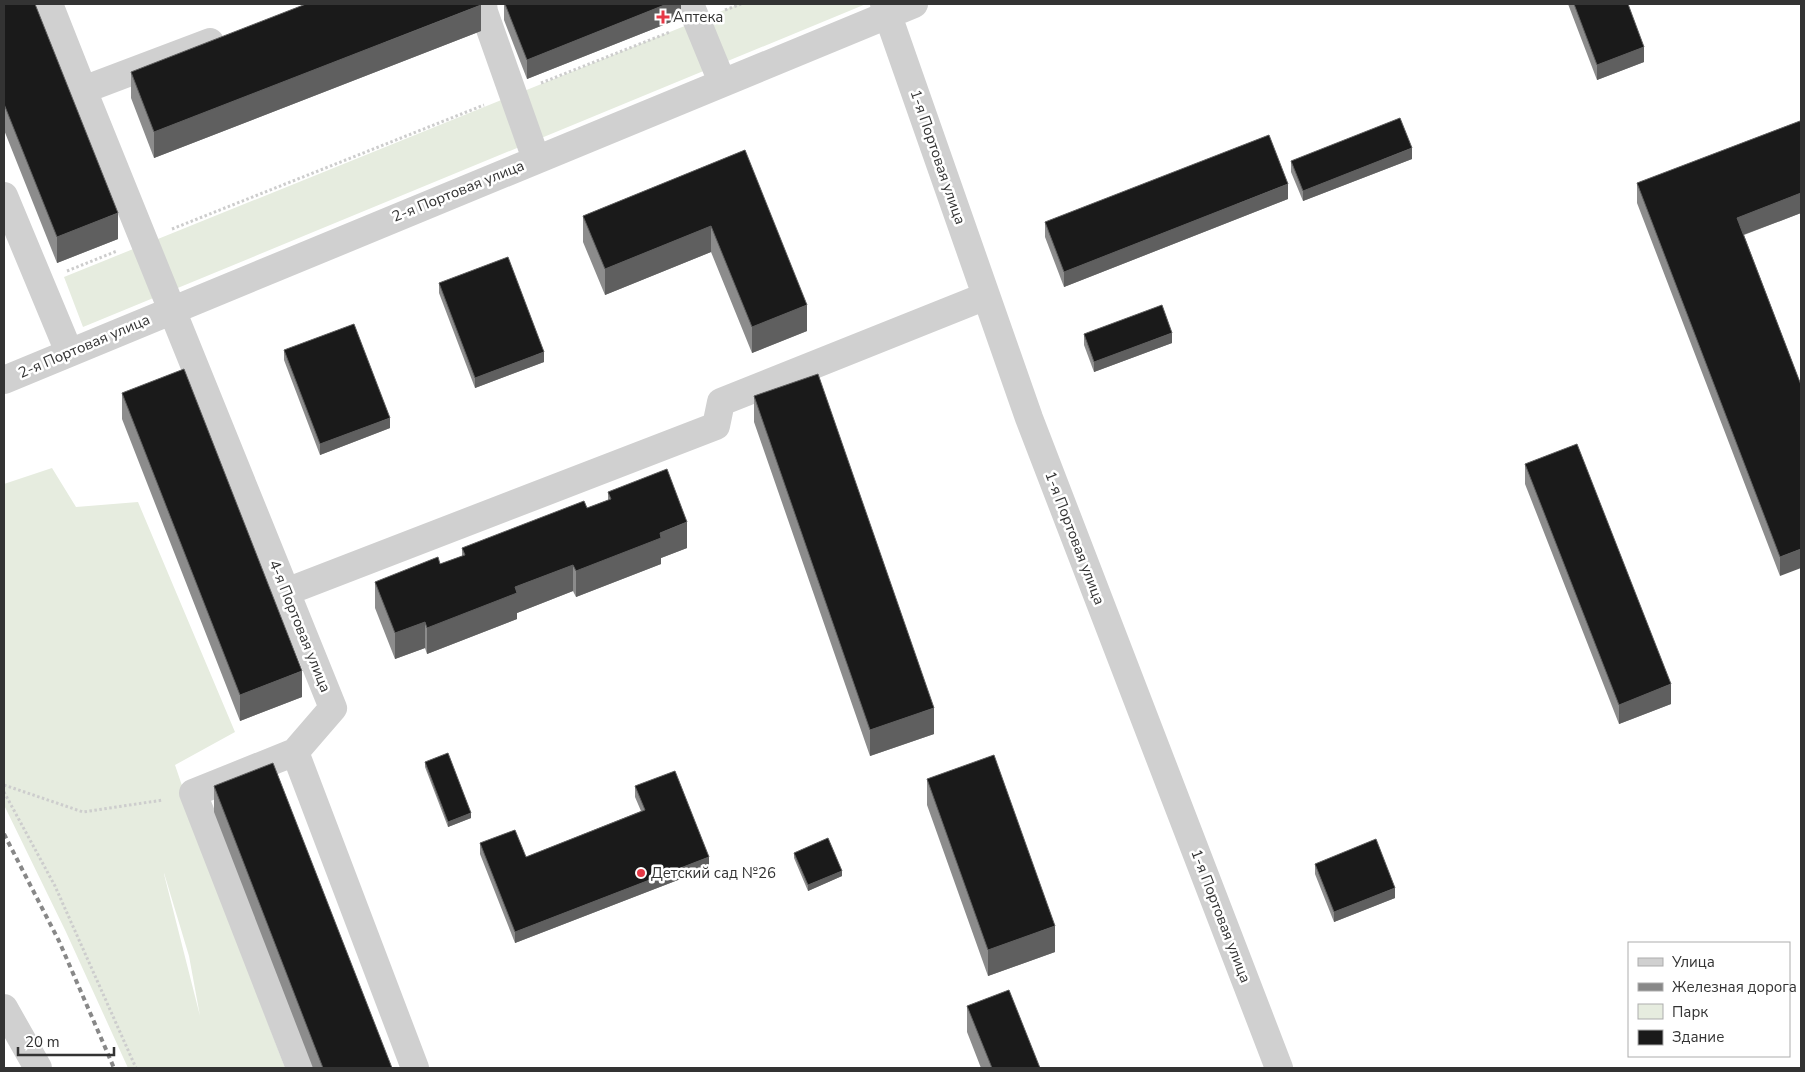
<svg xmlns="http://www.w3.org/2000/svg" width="1805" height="1072" font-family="'Nunito Sans',sans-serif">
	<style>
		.green { fill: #e6ecdf; fill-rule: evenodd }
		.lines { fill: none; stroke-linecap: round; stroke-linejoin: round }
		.path { stroke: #cdcdcd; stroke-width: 3; stroke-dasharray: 2.5 2.5; stroke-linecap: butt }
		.minor { stroke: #d0d0d0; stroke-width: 28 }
		.rail { stroke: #888; stroke-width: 4; stroke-dasharray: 5 4; stroke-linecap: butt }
		.wall { fill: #8c8c8c }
		.shaded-wall { fill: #5f5f5f }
		.building { fill: #1a1a1a; stroke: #5f5f5f }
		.poi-dot { fill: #e63946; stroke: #fff; stroke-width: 2 }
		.labels { text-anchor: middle; stroke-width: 5; stroke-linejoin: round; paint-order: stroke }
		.poi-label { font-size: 15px; fill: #333; stroke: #fff; text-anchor: start }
		.street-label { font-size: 15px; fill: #333; stroke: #fff }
	</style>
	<rect width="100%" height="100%" fill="#fff"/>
	<path class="green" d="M739,4H866L83,327L64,277Z
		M52,468L76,507L138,502L235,732L175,765L214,880L285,1068H128L66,932L4,805V484ZM164,873L189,956L200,1016L164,874Z"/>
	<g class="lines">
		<path class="path" d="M725,10L741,4
			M541,83L670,32
			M172,229L484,105
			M67,271L117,251
			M4,785L83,812L163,800
			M4,792L55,886L136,1068"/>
		<path class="minor" d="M49,4L83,90
			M483,4L484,12L536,159
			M690,4L722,82
			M884,4L1029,418L1279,1068
			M210,42L83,90L333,708L295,752L193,793L300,1068
			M4,196L69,352
			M4,380L914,4
			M286,592L716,426L721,402L986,296
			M295,752L415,1068
			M4,1008L38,1068"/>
		<path class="rail" d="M4,834L59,941L114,1068"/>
	</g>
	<path class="wall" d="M4,4L118,239L57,263L4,130Z
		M504,4H681V18L527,79L504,20Z
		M1568,4H1628L1644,62L1597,80Z
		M481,31L154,158L131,98V72Z
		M1801,125V213L1744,235L1801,385L1780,576L1637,203V183Z
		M745,150L807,331L752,353L711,252L605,295L583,242V216Z
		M1412,159L1303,201L1291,172V161Z
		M1288,199L1064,287L1045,237V222Z
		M439,283L544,362L475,388L439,293Z
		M1084,334L1172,343L1094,372L1084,345Z
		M284,350L390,428L320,455L284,360Z
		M122,393L302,697L240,721L122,419Z
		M754,396L934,734L870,756L754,422Z
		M1525,464L1671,704L1619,724L1525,484Z
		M608,492L687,548L661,558V564L576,597L573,591L517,613V619L427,654L425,648L395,659L375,608V582L440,564L462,556V548L587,508L608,500Z
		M425,762L471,818L448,827L425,767Z
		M927,779L1055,952L988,976L927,805Z
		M214,786L392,1068H313L214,812Z
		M635,786L709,868L515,943L480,854V843L526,857L641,811L635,797Z
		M794,853L842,876L808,891L794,858Z
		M1315,864L1395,898L1334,922L1315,874Z
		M967,1006L1040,1068H981L967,1032Z"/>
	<path class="shaded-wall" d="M667,4H681V18L527,79V60Z
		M481,5V31L154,158V132Z
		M1644,47V62L1597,80V65Z
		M1412,148V159L1303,201V191Z
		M1288,184V199L1064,287V272Z
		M1801,193V213L1737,237V218Z
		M118,213V239L57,263V237Z
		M711,226V252L605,295V269Z
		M807,305V331L752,353V327Z
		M1172,333V343L1094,372V362Z
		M544,352V362L475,388V378Z
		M390,418V428L320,455V444Z
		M687,522V548L661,558V564L576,597V571L660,533Z
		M1801,549V568L1780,576V557Z
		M573,565V591L517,613V619L427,654V628L515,587Z
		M425,622V648L395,659V633Z
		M302,671V697L240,721V695Z
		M1671,684V704L1619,724V705Z
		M934,708V734L870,756V730Z
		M471,813V818L448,827V822Z
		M709,857V868L515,943V932Z
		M842,871V876L808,891V885Z
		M1395,888V898L1334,922V912Z
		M1055,926V952L988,976V950Z"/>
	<path class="building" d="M4,4H35L118,213L57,237L4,104Z
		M306,4H481V5L154,132L131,72Z
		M505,4H667L527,60Z
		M1574,4H1628L1644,47L1597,65Z
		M1400,118L1412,148L1303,191L1291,161Z
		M1800,121L1801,125V193L1737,218L1801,385V549L1780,557L1637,183Z
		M1269,135L1288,184L1064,272L1045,222Z
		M745,150L807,305L752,327L711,226L605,269L583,216Z
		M508,257L544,352L475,378L439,283Z
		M1162,305L1172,333L1094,362L1084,334Z
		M354,324L390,418L320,444L284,350Z
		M184,369L302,671L240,695L122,393Z
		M818,374L934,708L870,730L754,396Z
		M1577,444L1671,684L1619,705L1525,464Z
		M667,469L687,522L660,533L661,538L576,571L573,565L515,587L517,593L427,628L425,622L395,633L375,582L438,557L440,564L465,555L462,548L584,501L587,508L611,499L608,492Z
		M448,753L471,813L448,822L425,762Z
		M994,755L1055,926L988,950L927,779Z
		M273,763L392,1068H323L214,786Z
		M675,771L709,857L515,932L480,843L515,830L526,857L645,810L635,786Z
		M828,838L842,871L808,885L794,853Z
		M1376,839L1395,888L1334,912L1315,864Z
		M1009,990L1040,1068H992L967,1006Z"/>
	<g class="poi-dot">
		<path d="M660.5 9.5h5v5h5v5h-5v5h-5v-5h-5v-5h5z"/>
		<circle cx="641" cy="873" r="5"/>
	</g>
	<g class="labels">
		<g class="poi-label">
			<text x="673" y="22">Аптека</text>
			<text x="651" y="878">Детский сад №26</text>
		</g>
		<g class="street-label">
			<text transform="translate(938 157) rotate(71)" y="5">1-я Портовая улица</text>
			<text transform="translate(458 191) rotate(-22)" y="5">2-я Портовая улица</text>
			<text transform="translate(84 346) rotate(-23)" y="5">2-я Портовая улица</text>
			<text transform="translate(1075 538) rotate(69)" y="5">1-я Портовая улица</text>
			<text transform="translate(300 626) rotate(68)" y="5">4-я Портовая улица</text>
			<text transform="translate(1221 916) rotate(69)" y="5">1-я Портовая улица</text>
		</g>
	</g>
	<rect width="1805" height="1072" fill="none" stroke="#333333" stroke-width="10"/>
	<rect x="1628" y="942" width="162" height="115" fill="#ffffff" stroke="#adadad"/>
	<rect x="1638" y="958" width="25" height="8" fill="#d0d0d0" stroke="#adadad"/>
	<text x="1672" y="967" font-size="15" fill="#333333">Улица</text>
	<rect x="1638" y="983" width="25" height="8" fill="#888888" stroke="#adadad"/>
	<text x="1672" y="992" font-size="15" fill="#333333">Железная дорога</text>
	<rect x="1638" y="1004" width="25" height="15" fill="#e6ecdf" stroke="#adadad"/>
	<text x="1672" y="1017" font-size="15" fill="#333333">Парк</text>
	<rect x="1638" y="1030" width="25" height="15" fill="#1a1a1a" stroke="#adadad"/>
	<text x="1672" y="1042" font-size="15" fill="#333333">Здание</text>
	<path d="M18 1047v8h96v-8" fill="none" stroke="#333333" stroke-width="2.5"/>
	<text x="25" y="1047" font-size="15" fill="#333333" stroke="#ffffff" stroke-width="4" paint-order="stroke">20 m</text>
</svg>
